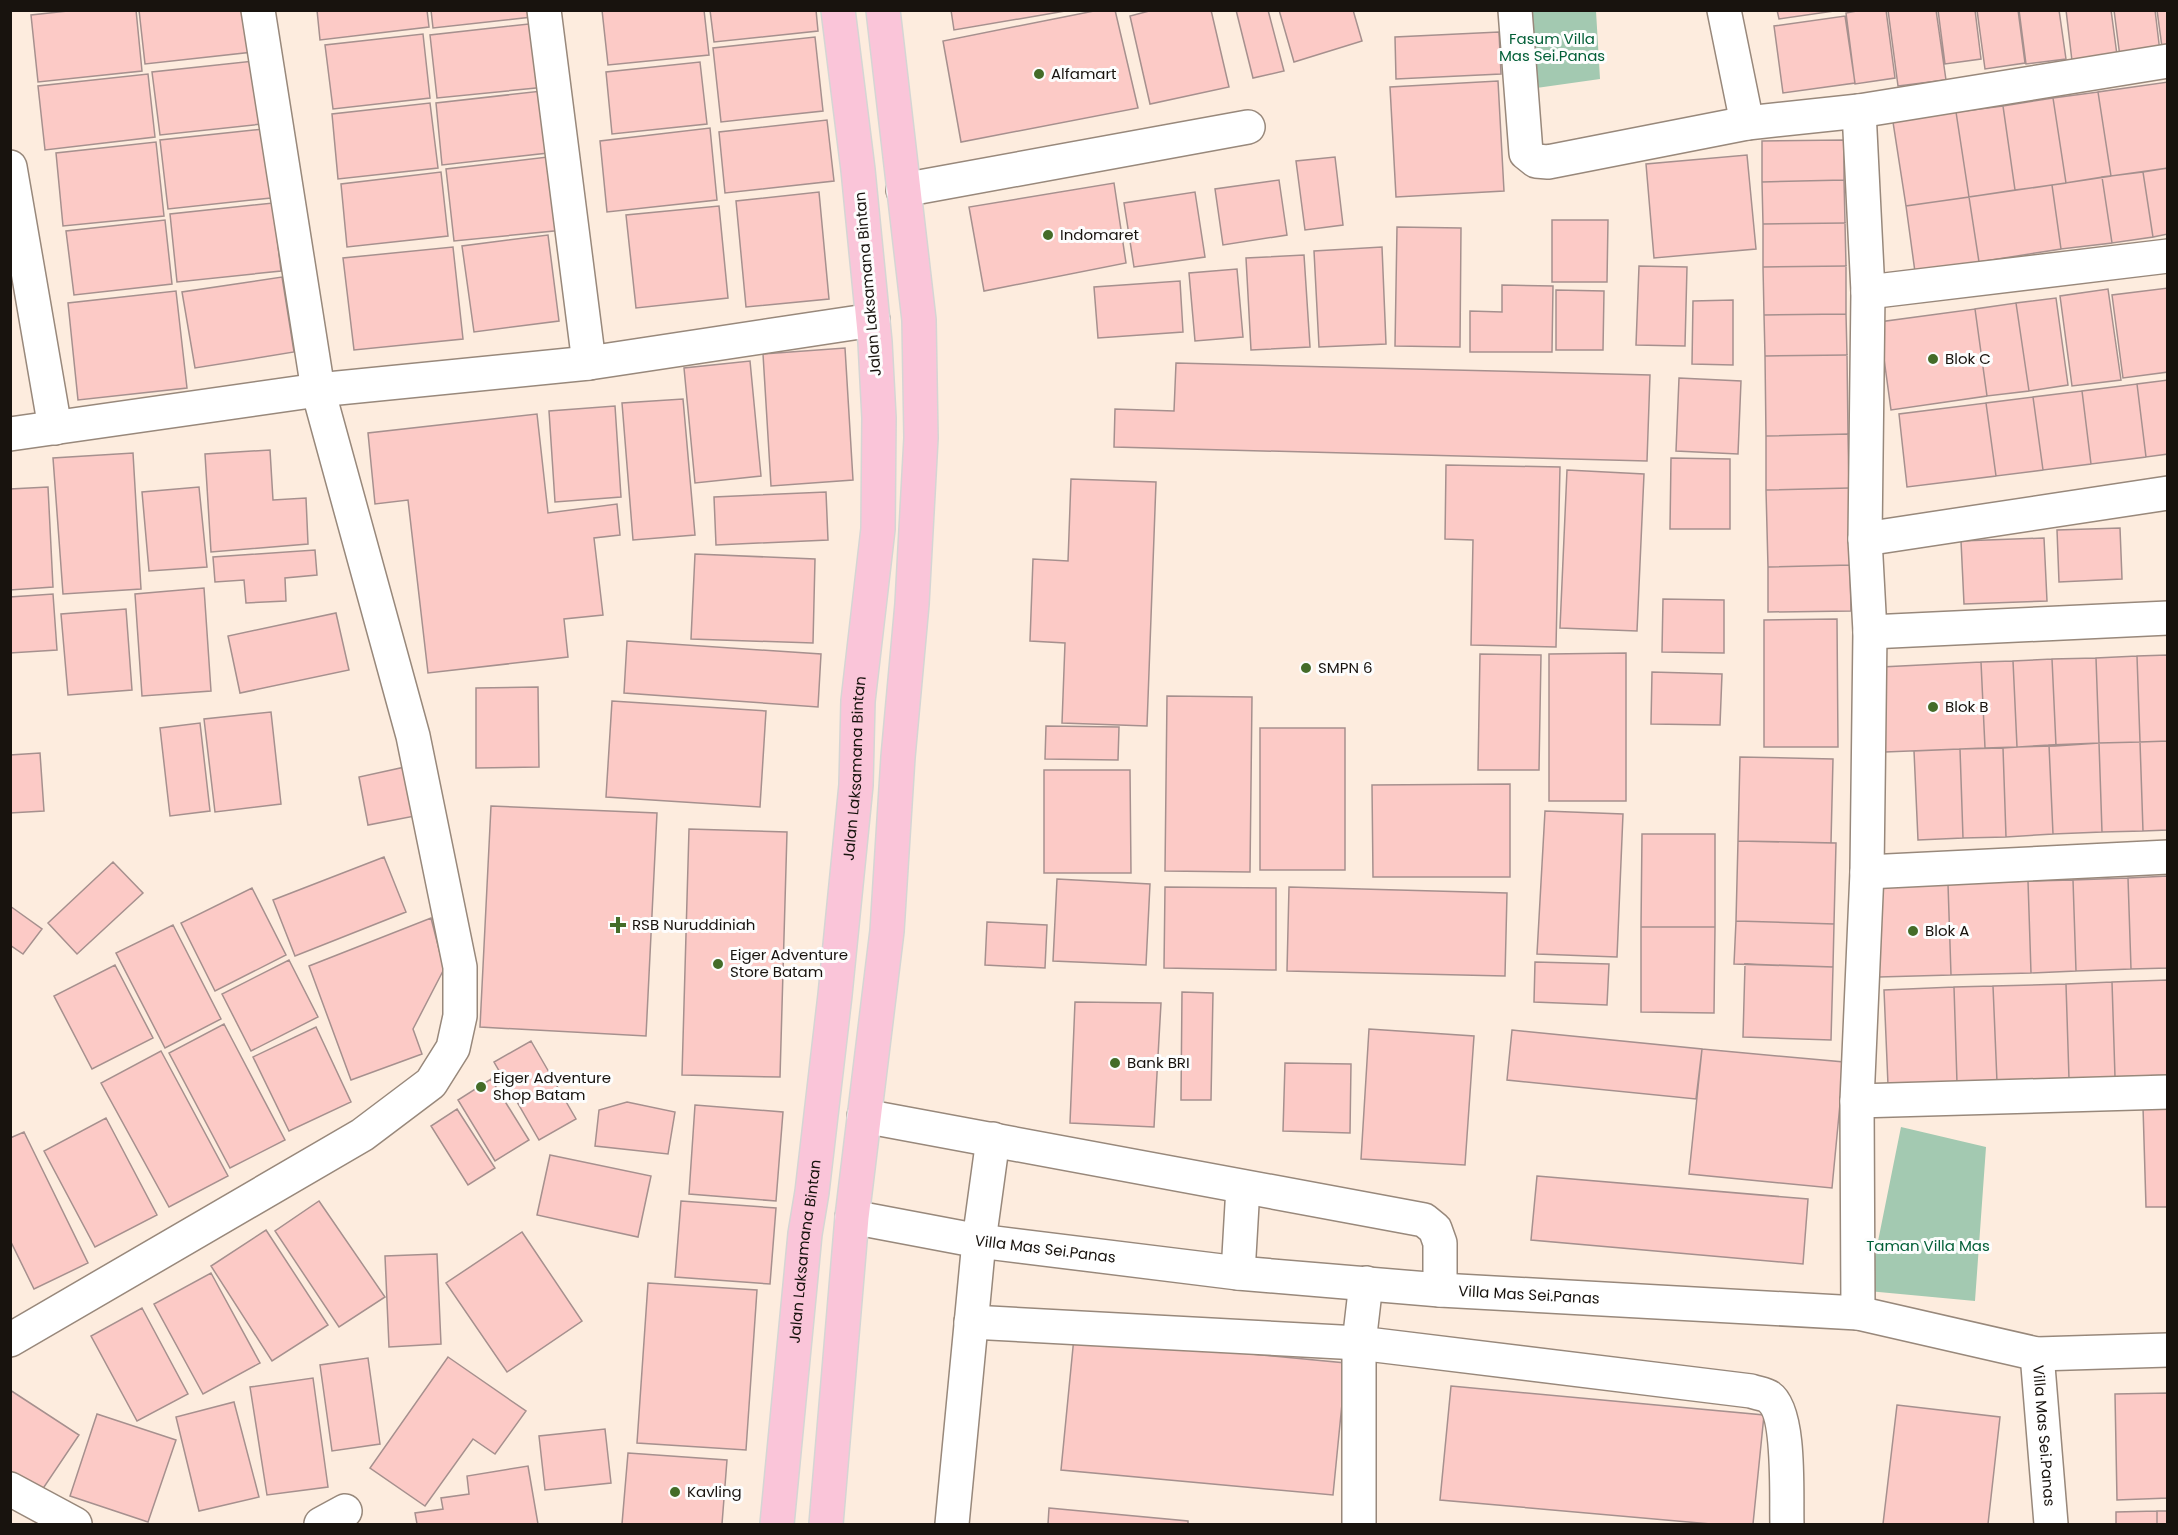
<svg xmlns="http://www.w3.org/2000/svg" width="2178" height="1535" font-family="Poppins,sans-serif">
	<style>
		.green { fill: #a3c9b1 }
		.building { fill: #fccac6; stroke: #a6908e; stroke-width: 1.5 }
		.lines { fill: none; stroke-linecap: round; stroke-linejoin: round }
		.minor-casing { stroke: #98887b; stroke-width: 36 }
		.major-casing { stroke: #d5d5d4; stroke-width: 36 }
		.minor { stroke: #fff; stroke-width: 33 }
		.major { stroke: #fac5d9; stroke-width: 33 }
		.poi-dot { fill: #446c28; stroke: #fdfdfd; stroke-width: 2 }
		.labels { text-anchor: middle; stroke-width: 6; stroke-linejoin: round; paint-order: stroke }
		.park-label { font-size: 15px; fill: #025f37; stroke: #fdfdfd }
		.poi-label { font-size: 15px; fill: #18130e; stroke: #fdfdfd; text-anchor: start }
		.street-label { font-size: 15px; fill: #18130e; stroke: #fdfdfd }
	</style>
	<rect width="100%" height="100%" fill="#fdecde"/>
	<path class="green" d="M1511,11H1596L1600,79L1515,91Z
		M1901,1127L1986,1147L1975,1301L1868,1291Z"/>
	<path class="building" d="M77,10H136L142,71L38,82L31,15Z
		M139,10H249L253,52L145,64Z
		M317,10H427L429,27L320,40Z
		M431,10H532V17L433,28Z
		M602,10H704L709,55L608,65Z
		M710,10H816L818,31L714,42Z
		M951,10H1071L954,30Z
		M1099,10H1115L1138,108L961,142L943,41Z
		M1153,10H1211L1229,87L1150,104L1130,16Z
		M1236,10H1268L1284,71L1253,78Z
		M1279,10H1353L1362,41L1294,62Z
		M1777,10H1841L1779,19Z
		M1862,10H1886L1895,78L1855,84L1846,13Z
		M1888,10H1936L1946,80L1898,86Z
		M1938,10H1975L1981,59L1945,64Z
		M1977,10H2018L2025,63L1985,69Z
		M2019,10H2059L2066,59L2026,64Z
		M2066,10H2111L2117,55L2072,61Z
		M2114,10H2155L2160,52L2120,57Z
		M2157,10H2168V47H2162Z
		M1845,16L1855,83L1783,93L1774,26Z
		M538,23L546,87L437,98L430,35Z
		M1499,32L1501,74L1396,79L1395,37Z
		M423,34L430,98L333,109L325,45Z
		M815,37L823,111L721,122L713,48Z
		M254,61L262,124L160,135L152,72Z
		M700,62L707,124L612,134L606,72Z
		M148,74L155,137L45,150L38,86Z
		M1498,81L1504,191L1396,197L1390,87Z
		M2168,82V168L2111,176L2098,92Z
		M542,91L548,153L442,165L436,103Z
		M2098,92L2111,176L2066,183L2053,98Z
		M2053,98L2066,183L2015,190L2003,106Z
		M430,103L438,168L338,179L332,114Z
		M2003,106L2015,190L1969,197L1956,112Z
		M1956,112L1969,197L1906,206L1893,122Z
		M827,120L834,181L725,193L719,132Z
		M710,128L717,200L607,212L600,141Z
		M264,129L271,198L168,209L160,140Z
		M1844,140V180L1762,182V141Z
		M156,142L164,216L63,226L56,153Z
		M1747,155L1756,249L1654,258L1646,164Z
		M556,156L564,230L454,241L446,169Z
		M1335,157L1343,225L1305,230L1296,161Z
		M2168,168V234L2153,237L2143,172Z
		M441,172L448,236L347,247L341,184Z
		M2143,172L2153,237L2112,243L2102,177Z
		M2102,177L2112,243L2061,249L2052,185Z
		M1279,180L1287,235L1223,245L1215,189Z
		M1844,180L1845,223L1763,224L1762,182Z
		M1114,183L1126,263L984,291L969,207Z
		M2052,185L2061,249L1979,262L1969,197Z
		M819,192L829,299L746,307L736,201Z
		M1195,192L1205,257L1134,267L1124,203Z
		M1969,197L1979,262L1915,272L1906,206Z
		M273,203L281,271L177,282L170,214Z
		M719,206L728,298L636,308L626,215Z
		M165,220L172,284L74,295L66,231Z
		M1552,220H1608L1607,282H1552Z
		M1845,223L1846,266L1763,267V224Z
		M1397,227L1461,228L1460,347L1395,346Z
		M548,235L559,321L474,332L462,246Z
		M453,247L463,339L354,350L343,258Z
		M1382,247L1386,344L1319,347L1314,251Z
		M1304,255L1310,347L1251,350L1246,258Z
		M1639,266L1687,267L1685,346L1636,345Z
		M1846,266V314L1764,315L1763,267Z
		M1237,269L1243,337L1195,341L1189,273Z
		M282,277L294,352L195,368L182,292Z
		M1180,281L1183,332L1098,338L1094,287Z
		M1502,285L1553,286L1552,352H1470V311L1502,312Z
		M2168,288V372L2123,378L2112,295Z
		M2108,289L2121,380L2072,386L2060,296Z
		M1556,290L1604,291L1603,350H1556Z
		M176,291L187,388L78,400L68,303Z
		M2056,298L2068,385L2029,391L2016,303Z
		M1733,300V365L1692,364L1693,301Z
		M2016,303L2029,391L1987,396L1975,309Z
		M1975,309L1987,396L1891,410L1879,322Z
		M1846,314L1847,355L1765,356L1764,315Z
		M845,348L853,480L771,486L763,354Z
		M1847,355L1848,434L1766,436L1765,356Z
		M750,361L761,476L695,483L684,368Z
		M1176,363L1650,375L1647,461L1114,447L1115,409L1174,411Z
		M1679,378L1741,381L1738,454L1676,451Z
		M2168,380V454L2146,457L2137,384Z
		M2137,384L2146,457L2091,464L2082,391Z
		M2082,391L2091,464L2043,470L2033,397Z
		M2033,397L2043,470L1996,476L1986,403Z
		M683,399L695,535L633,540L622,403Z
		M1986,403L1996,476L1907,487L1899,414Z
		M615,406L621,497L555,502L549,411Z
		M537,414L548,513L617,504L620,535L594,538L603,615L564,619L568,657L428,673L408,500L375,504L368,433Z
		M1848,434L1849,488L1766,490V436Z
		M270,450L273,500L306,498L308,544L211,552L205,454Z
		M133,453L141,589L63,594L53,458Z
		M1671,458L1730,459V529H1670Z
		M1446,465L1560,467L1556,647L1471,645L1473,540L1445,539Z
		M1567,470L1644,474L1637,631L1560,628Z
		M1071,479L1156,482L1147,726L1062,723L1065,643L1030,641L1033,559L1068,561Z
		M48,487L53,587L10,590V489Z
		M199,487L207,567L149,571L142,492Z
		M1849,488L1850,565L1768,567L1766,490Z
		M826,492L828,540L716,545L714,497Z
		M2120,528L2122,579L2059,582L2057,530Z
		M2044,538L2047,601L1964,604L1961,541Z
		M315,550L317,575L285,578L286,601L246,603L244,580L215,582L213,557Z
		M695,554L815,559L813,643L691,639Z
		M1850,565L1851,611L1768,612V567Z
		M204,588L211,691L142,696L135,594Z
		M53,594L57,650L10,653V597Z
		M1663,599L1724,600V653L1662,652Z
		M126,609L132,690L68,695L61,614Z
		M336,613L349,670L240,693L228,636Z
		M1837,619L1838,747H1764V620Z
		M627,641L821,654L818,707L624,693Z
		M1626,653V801H1549V654Z
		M1480,654L1541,655L1539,770H1478Z
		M2168,655V741L2140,742L2137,656Z
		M2137,656L2140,742L2099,743L2096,658Z
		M2096,658L2099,743L2056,746L2052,659Z
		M2052,659L2056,746L2017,747L2013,661Z
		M2013,661L2017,747L1985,748L1981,662Z
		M1981,662L1985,748L1885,752L1881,667Z
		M1652,672L1722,674L1720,725L1651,724Z
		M538,687L539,767L476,768V688Z
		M1167,696L1252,697L1250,872L1165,871Z
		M612,701L766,711L760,807L606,797Z
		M271,712L281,804L215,812L204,719Z
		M200,723L210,811L170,816L160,728Z
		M1046,726L1119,727L1118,760L1045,759Z
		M1260,728H1345V870H1260Z
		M2168,741V830L2143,831L2140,742Z
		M2140,742L2143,831L2102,832L2099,743Z
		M2099,743L2102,832L2053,834L2049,745Z
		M2049,745L2053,834L2006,837L2003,748Z
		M2003,748L2006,837L1963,838L1960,749Z
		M1960,749L1963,838L1918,840L1914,751Z
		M40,753L44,811L10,813V755Z
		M1740,757L1833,759L1831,843L1738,841Z
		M405,767L415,816L368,825L359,777Z
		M1044,770H1130L1131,873H1044Z
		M1510,784V877H1373L1372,785Z
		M491,806L657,813L646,1036L480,1027Z
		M1545,811L1623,814L1617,957L1537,954Z
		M689,829L787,832L780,1077L682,1075Z
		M1642,834H1715V927H1641Z
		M1738,841L1836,843L1834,924L1736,921Z
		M384,857L406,912L295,956L273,900Z
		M113,862L143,893L77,954L48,923Z
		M2168,876V968L2131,969L2128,878Z
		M2128,878L2131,969L2076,971L2073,880Z
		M1057,879L1150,884L1146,965L1053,961Z
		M2073,880L2076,971L2031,973L2028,881Z
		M2028,881L2031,973L1951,975L1948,884Z
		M1948,884L1951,975L1879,977L1876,886Z
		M1165,887L1276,888V970L1164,968Z
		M1289,887L1507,893L1505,976L1287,971Z
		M252,888L286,955L215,991L181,923Z
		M10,906L42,929L23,954L10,945Z
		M431,918L444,969L413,1029L422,1054L351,1080L309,966Z
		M1736,921L1834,924L1833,967L1734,964Z
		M987,922L1047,925L1045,968L985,965Z
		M173,925L221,1019L165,1048L116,953Z
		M1641,927H1715L1714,1013L1641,1012Z
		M289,960L318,1017L251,1051L222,994Z
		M1535,962L1609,964L1607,1005L1534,1002Z
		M1745,964L1833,967L1831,1040L1743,1037Z
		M115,965L153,1038L92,1069L54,996Z
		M2168,980V1075L2115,1077L2112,982Z
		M2112,982L2115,1077L2069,1079L2066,984Z
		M2066,984L2069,1079L1997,1082L1993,986Z
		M1993,986L1997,1082L1957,1083L1954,987Z
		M1954,987L1957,1083L1888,1085L1884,990Z
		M1182,992L1213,993L1211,1100H1181Z
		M1075,1002L1161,1003L1154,1127L1070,1123Z
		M224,1024L285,1140L230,1168L169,1053Z
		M316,1027L351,1102L289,1131L253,1057Z
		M1369,1029L1474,1036L1465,1165L1361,1159Z
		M1512,1030L1702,1049L1696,1099L1507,1080Z
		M531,1041L576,1119L539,1140L494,1062Z
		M1702,1049L1844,1062L1832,1188L1689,1174Z
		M161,1051L228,1176L169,1207L101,1083Z
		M1285,1063L1351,1064L1350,1133L1283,1131Z
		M491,1079L529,1140L495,1161L458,1100Z
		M627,1102L675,1112L668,1154L595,1146L599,1110Z
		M695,1105L783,1112L776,1201L689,1194Z
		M2143,1107H2168V1207H2146Z
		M457,1109L495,1168L468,1185L431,1126Z
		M106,1118L157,1215L95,1247L44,1151Z
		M24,1132L88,1263L34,1289L10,1240V1138Z
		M550,1155L651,1176L638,1237L537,1215Z
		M1537,1176L1808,1199L1803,1264L1531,1240Z
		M319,1201L385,1297L339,1327L275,1231Z
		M681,1201L776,1208L770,1284L675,1277Z
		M266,1230L328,1325L272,1361L211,1266Z
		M522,1232L582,1321L507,1372L446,1283Z
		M437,1254L441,1344L389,1347L385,1256Z
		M211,1273L260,1363L203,1394L154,1304Z
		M648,1283L757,1290L746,1450L637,1443Z
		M142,1308L188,1394L137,1421L91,1336Z
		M1074,1337L1346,1363L1333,1495L1061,1470Z
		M448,1357L526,1411L495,1454L473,1439L425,1506L370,1468Z
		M368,1358L380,1444L332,1451L320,1365Z
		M313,1378L328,1487L267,1495L250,1387Z
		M1451,1386L1764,1415L1753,1524H1711L1440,1500Z
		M10,1390L79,1435L40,1493L10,1473Z
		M2168,1393V1498L2117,1500L2115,1394Z
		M234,1402L259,1497L199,1511L176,1417Z
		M1897,1405L2000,1417L1988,1524H1883Z
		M97,1414L176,1440L148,1522L70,1496Z
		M605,1429L611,1483L545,1490L539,1436Z
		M628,1453L727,1460L722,1524H622Z
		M528,1466L538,1524H417L415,1513L443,1509L441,1498L469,1494L467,1476Z
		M1049,1508L1188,1521V1524H1048Z
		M2157,1511H2168V1524H2157Z
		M2157,1511V1524H2116V1512Z"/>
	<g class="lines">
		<defs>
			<g id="minor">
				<path d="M544,10L589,363"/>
				<path d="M1515,10L1526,153L1536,161L1548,162L1747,123L1859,111L2168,61"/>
				<path d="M1724,10L1747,123"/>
				<path d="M10,167L55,428"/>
				<path d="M903,190L1248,127"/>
				<path d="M1868,292L2168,256"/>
				<path d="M10,434L318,390L589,363L873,320"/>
				<path d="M1865,539L2168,493"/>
				<path d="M1870,632L2168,618"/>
				<path d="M1867,872L2168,857"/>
				<path d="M1857,1101L2168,1092"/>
				<path d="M864,1116L1424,1220L1435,1229L1440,1243V1290"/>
				<path id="s1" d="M852,1217L979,1241L1238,1273L1440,1290L1858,1313L2037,1354L2168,1350"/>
				<path d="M1238,1273L1243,1187"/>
				<path d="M1858,1313L1857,1101L1867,872L1870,632L1865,539L1868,292L1859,111"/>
				<path d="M971,1322L1359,1343L1751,1391C1756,1393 1765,1394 1769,1397C1791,1412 1786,1498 1787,1524"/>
				<path d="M10,1340L362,1135L431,1083L453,1048L460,1016V967L413,736L318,390L258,10"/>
				<path id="s2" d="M2037,1354L2051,1524"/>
				<path d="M10,1489L75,1524"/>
				<path d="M321,1524L345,1511"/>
				<path d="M952,1524L979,1241L993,1139"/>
				<path d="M1359,1524V1343L1366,1283"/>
			</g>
			<g id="major">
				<path id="s3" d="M777,1524L805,1234L812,1192L835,995L856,785L858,701L878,529L879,418L875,342L858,170L838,10"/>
				<path d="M826,1524L852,1217L887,931L898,757L912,604L921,438L919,320L883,10"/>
			</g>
		</defs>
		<use href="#minor" class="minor-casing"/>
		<use href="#major" class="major-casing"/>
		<use href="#minor" class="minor"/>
		<use href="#major" class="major"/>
	</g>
	<g class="poi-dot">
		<circle cx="1039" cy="74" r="6"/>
		<circle cx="1048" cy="235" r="6"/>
		<circle cx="1933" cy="359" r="6"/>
		<circle cx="1306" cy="668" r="6"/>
		<circle cx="1933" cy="707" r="6"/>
		<path d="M615 916h6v6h6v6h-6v6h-6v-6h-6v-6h6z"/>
		<circle cx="1913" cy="931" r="6"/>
		<circle cx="718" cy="964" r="6"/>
		<circle cx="1115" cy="1063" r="6"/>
		<circle cx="481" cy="1087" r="6"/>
		<circle cx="675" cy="1492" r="6"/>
	</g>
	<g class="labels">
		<g class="park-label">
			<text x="1552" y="44">Fasum Villa<tspan x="1552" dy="17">Mas Sei.Panas</tspan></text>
			<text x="1928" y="1251">Taman Villa Mas</text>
		</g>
		<g class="poi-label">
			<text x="1051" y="79">Alfamart</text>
			<text x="1060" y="240">Indomaret</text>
			<text x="1945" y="364">Blok C</text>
			<text x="1318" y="673">SMPN 6</text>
			<text x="1945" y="712">Blok B</text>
			<text x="632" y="930">RSB Nuruddiniah</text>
			<text x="1925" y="936">Blok A</text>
			<text x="730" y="960">Eiger Adventure<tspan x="730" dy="17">Store Batam</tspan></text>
			<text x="1127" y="1068">Bank BRI</text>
			<text x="493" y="1083">Eiger Adventure<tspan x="493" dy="17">Shop Batam</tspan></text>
			<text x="687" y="1497">Kavling</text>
		</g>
		<g class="street-label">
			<text transform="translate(868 284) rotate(-95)" y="5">Jalan Laksamana Bintan</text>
			<text dy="5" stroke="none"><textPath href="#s3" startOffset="760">Jalan Laksamana Bintan</textPath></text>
			<text dy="5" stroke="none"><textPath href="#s1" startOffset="196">Villa Mas Sei.Panas</textPath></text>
			<text dy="5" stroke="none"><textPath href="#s3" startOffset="274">Jalan Laksamana Bintan</textPath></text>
			<text dy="5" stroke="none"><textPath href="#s1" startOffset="682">Villa Mas Sei.Panas</textPath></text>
			<text dy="5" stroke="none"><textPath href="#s2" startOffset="82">Villa Mas Sei.Panas</textPath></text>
		</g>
	</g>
	<rect width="2178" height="1535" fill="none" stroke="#18130e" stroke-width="24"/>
</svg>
